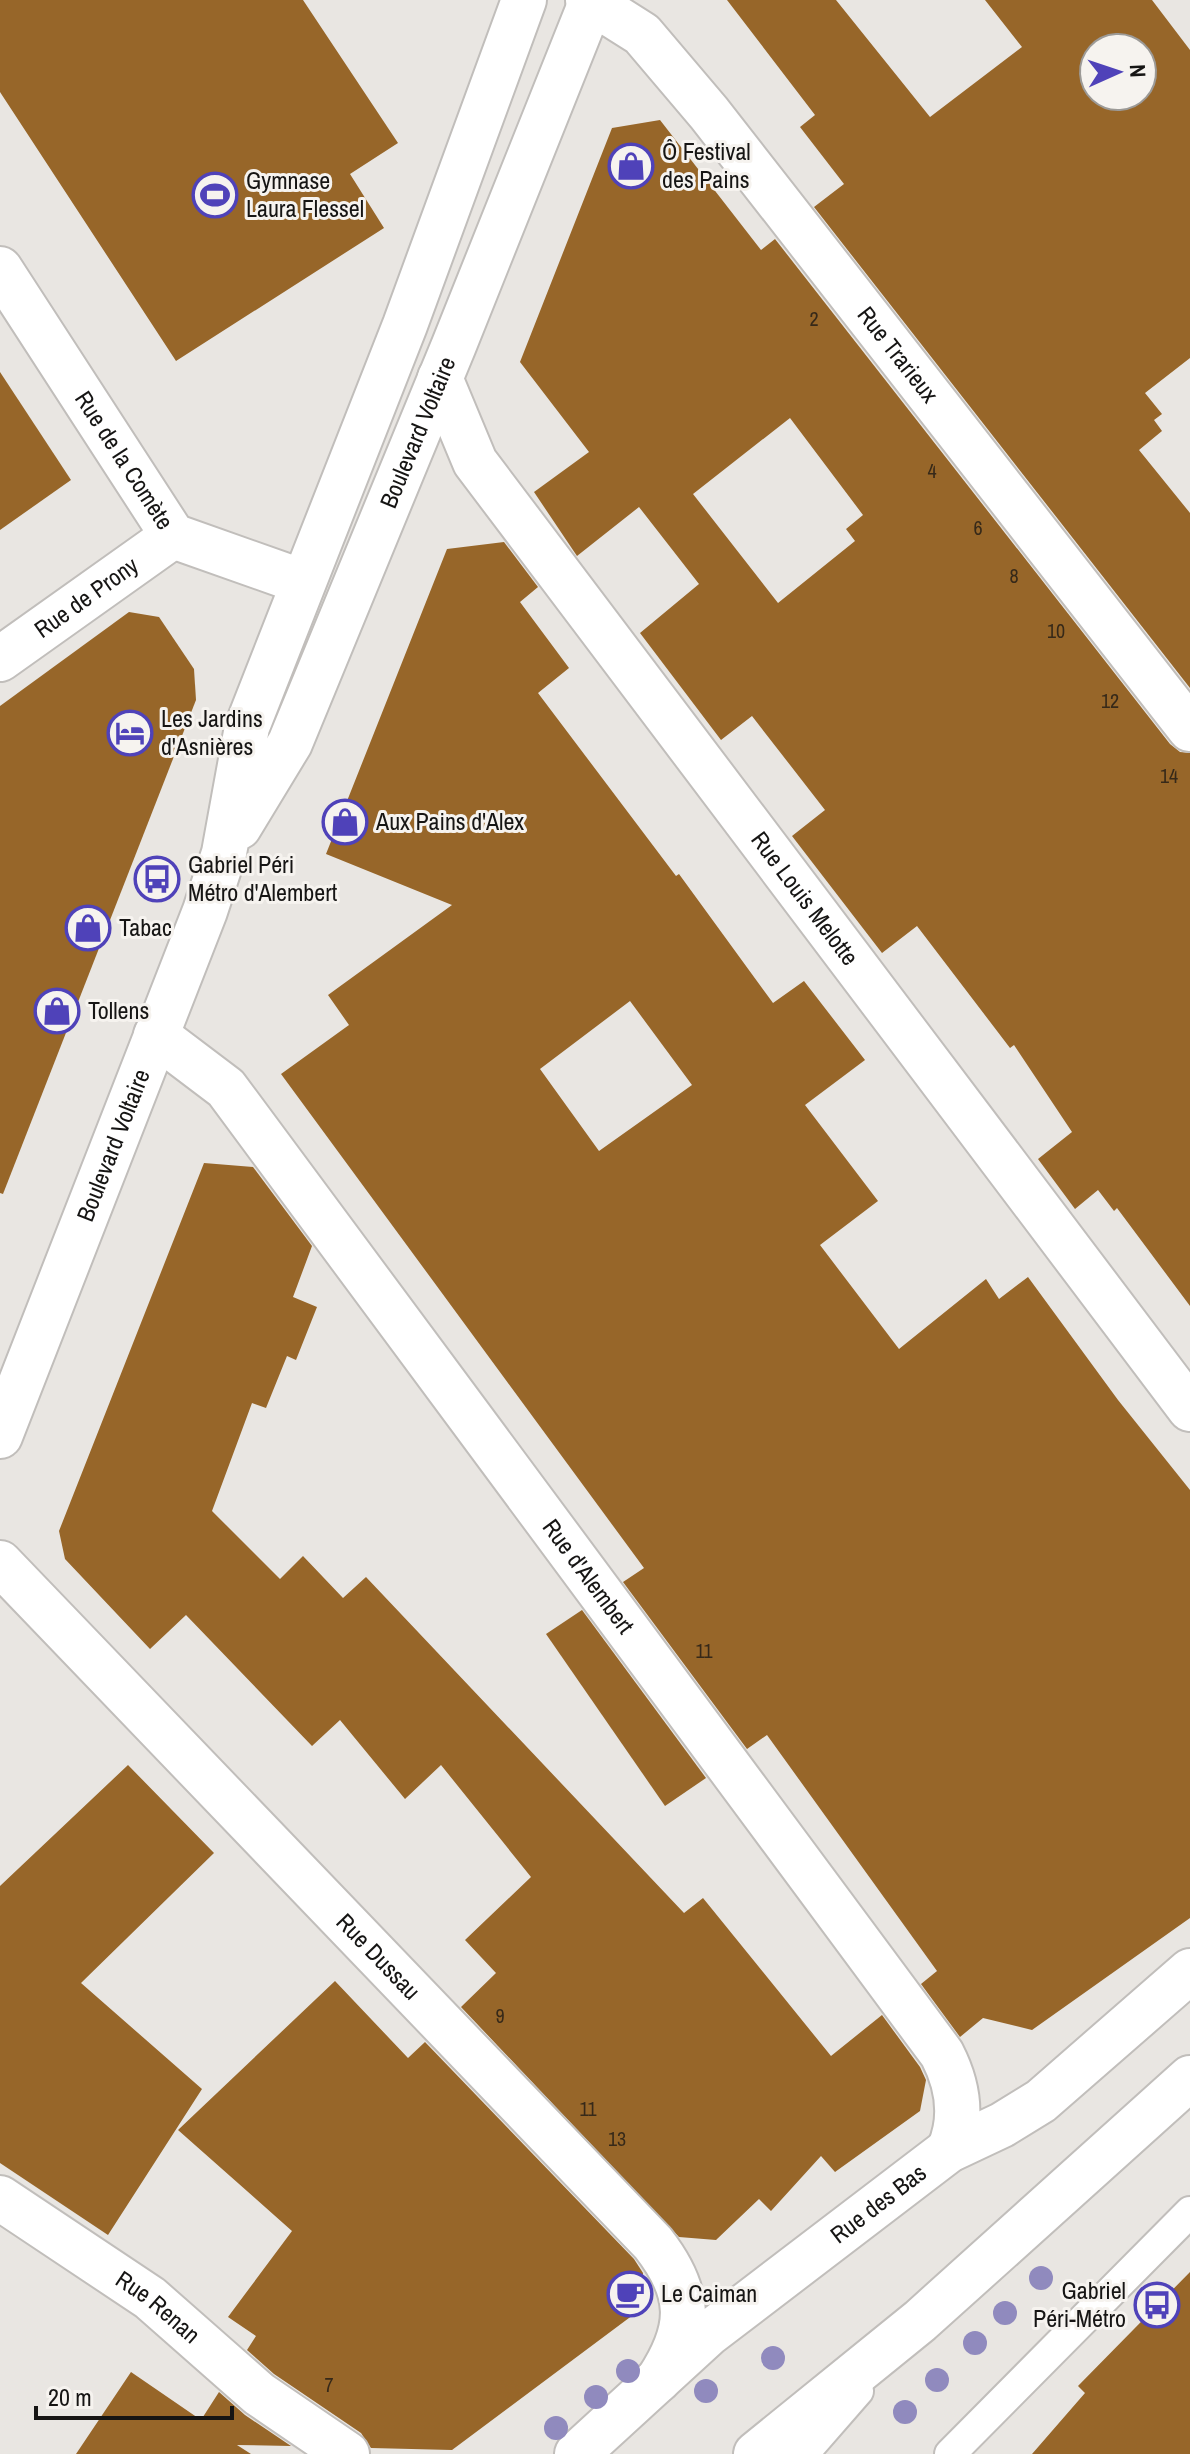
<svg xmlns="http://www.w3.org/2000/svg" width="1190" height="2454" viewBox="0 0 1190 2454" font-family="'Archivo Narrow',sans-serif">
	<style>
		.building { fill: #976629; fill-rule: evenodd }
		.lines { fill: none; stroke-linecap: round; stroke-linejoin: round }
		.service-casing { stroke: #c1bebb; stroke-width: 34 }
		.minor-casing { stroke: #c1bebb; stroke-width: 48 }
		.secondary-casing { stroke: #c1bebb; stroke-width: 48 }
		.service { stroke: #fff; stroke-width: 30 }
		.minor { stroke: #fff; stroke-width: 44 }
		.secondary { stroke: #fff; stroke-width: 44 }
		.tree { fill: #908abe }
		.labels { text-anchor: middle; stroke-width: 6; stroke-linejoin: round; paint-order: stroke }
		.number-label { font-size: 20px; fill: #362919 }
		.poi-label { font-size: 24px; fill: #161514; stroke: #f6f3ef; text-anchor: start }
		.street-label { font-size: 24px; fill: #161514; stroke: #f6f3ef }
	</style>
	<rect width="100%" height="100%" fill="#e9e6e2"/>
	<!-- building -->
	<g class="building">
		<polygon points="0,0 303,0 398,143 350,174 384,228 176,361 0,92"/>
		<path d="M 727,0 L 836,0 L 930,117 L 1022,47 L 985,0 L 1152,0 L 1190,50 L 1190,358 L 1145,393 L 1162,414 L 1154,420 L 1162,431 L 1139,450 L 1190,513 L 1190,688 L 814,207 L 844,184 L 800,127 L 815,115 ZM 1094,48 L 1142,48 L 1142,96 L 1094,96 Z"/>
		<path d="M 660,120 L 761,250 L 775,239 L 1170,744 L 1180,752 L 1190,753 L 1190,1306 L 1117,1208 L 1114,1211 L 1098,1190 L 1075,1209 L 1038,1159 L 1072,1132 L 1014,1045 L 1010,1048 L 917,926 L 882,953 L 792,836 L 825,810 L 752,716 L 721,740 L 640,633 L 699,584 L 639,507 L 577,556 L 534,492 L 589,452 L 520,362 L 612,128 ZM 790,418 L 863,515 L 846,529 L 855,541 L 778,603 L 693,494 Z"/>
		<polygon points="0,372 71,480 0,530"/>
		<path d="M 504,542 L 538,587 L 520,602 L 569,668 L 538,693 L 676,876 L 679,874 L 773,1003 L 804,981 L 865,1060 L 805,1105 L 878,1201 L 820,1245 L 899,1349 L 986,1279 L 999,1299 L 1028,1277 L 1118,1400 L 1190,1490 L 1190,1918 L 1032,2030 L 983,2018 L 960,2037 L 921,1984 L 937,1971 L 767,1735 L 747,1749 L 623,1582 L 644,1568 L 281,1074 L 349,1025 L 328,995 L 452,905 L 326,854 L 447,549 ZM 630,1001 L 692,1085 L 599,1151 L 540,1069 Z"/>
		<polygon points="129,612 159,617 194,669 196,700 3,1194 0,1193 0,706"/>
		<polygon points="204,1163 253,1167 312,1246 293,1297 317,1307 296,1360 287,1356 266,1408 252,1403 212,1511 280,1579 303,1556 343,1598 366,1577 684,1913 703,1898 831,2056 882,2015 920,2067 926,2080 920,2111 835,2172 821,2156 771,2211 759,2199 716,2240 679,2237 461,2007 496,1973 465,1940 531,1877 441,1765 405,1799 340,1720 312,1746 186,1615 150,1649 65,1559 59,1531"/>
		<polygon points="582,1610 706,1778 665,1806 546,1634"/>
		<polygon points="128,1765 214,1853 81,1983 202,2089 108,2235 0,2163 0,1886"/>
		<polygon points="335,1981 408,2058 425,2042 634,2259 643,2273 641,2309 452,2450 371,2448 361,2433 274,2374 247,2350 256,2336 228,2317 292,2231 178,2130"/>
		<polygon points="1190,2272 1190,2454 1032,2454 1085,2393 1078,2386"/>
		<polygon points="131,2372 201,2420 219,2392 245,2415 291,2446 237,2445 251,2454 76,2454"/>
	</g>
	<g class="lines">
		<!-- service casing -->
		<g class="service-casing">
			<g id="service">
				<polyline points="803,2454 858,2391"/>
				<polyline points="950,2454 1190,2212"/>
			</g>
		</g>
		<!-- minor casing -->
		<g class="minor-casing">
			<g id="minor">
				<path id="s1" d="M 588,0 L 642,34 L 709,113 L 1190,729"/>
				<path id="s2" d="M 0,269 L 173,536 L 303,582"/>
				<path id="s3" d="M 440,378 L 475,462 L 1190,1409"/>
				<path id="s4" d="M 0,659 L 173,536"/>
				<path id="s5" d="M 156,1035 L 226,1088 L 942,2054 C 958,2085 963,2118 949,2150"/>
				<path id="s6" d="M 0,1563 L 653,2243 C 692,2293 692,2328 658,2380"/>
				<path id="s7" d="M 0,2198 L 150,2298 L 259,2394 L 347,2454"/>
				<path id="s8" d="M 577,2454 L 708,2334 L 949,2150 L 1002,2125 L 1041,2101 L 1190,1971"/>
				<polyline points="756,2454 920,2321 1190,2078"/>
			</g>
		</g>
		<!-- secondary casing -->
		<g class="secondary-casing">
			<g id="secondary">
				<path id="s9" d="M 239,827 L 290,743 L 454,345 L 592,0"/>
				<path id="s10" d="M 0,1436 L 205,911 L 224,853 L 247,727 L 405,325 L 524,0"/>
			</g>
		</g>
		<!-- service -->
		<use href="#service" class="service"/>
		<!-- minor -->
		<use href="#minor" class="minor"/>
		<!-- secondary -->
		<use href="#secondary" class="secondary"/>
	</g>
	<!-- trees -->
	<g class="tree">
		<circle cx="1041" cy="2278" r="12"/>
		<circle cx="1005" cy="2313" r="12"/>
		<circle cx="975" cy="2343" r="12"/>
		<circle cx="773" cy="2358" r="12"/>
		<circle cx="628" cy="2371" r="12"/>
		<circle cx="937" cy="2380" r="12"/>
		<circle cx="706" cy="2391" r="12"/>
		<circle cx="596" cy="2397" r="12"/>
		<circle cx="905" cy="2412" r="12"/>
		<circle cx="556" cy="2428" r="12"/>
	</g>
	<!-- icons -->
	<defs>
		<g id="shop-ring" transform="scale(2.3)"><circle r="9.5" fill="#f6f3ef" stroke="#4f42b9" stroke-width="1.5"/><path d="M-5-2.5h2.3a2.7 3.5 0 0 1 5.4 0H5L5.5 6h-11ZM-1.5-2.5h3a1.5 2.3 0 0 0-3 0Z" fill="#4f42b9"/></g>
		<g id="stadium-ring" transform="scale(2.3)"><circle r="9.5" fill="#f6f3ef" stroke="#4f42b9" stroke-width="1.5"/><path d="M0-5a6.5 5 0 1 0 0 10a6.5 5 0 1 0 0-10ZM-3.5-1.8h7v3.6h-7Z" fill="#4f42b9"/></g>
		<g id="hotel-ring" transform="scale(2.3)"><circle r="9.5" fill="#f6f3ef" stroke="#4f42b9" stroke-width="1.5"/><path d="M-6-4.5h1.5V1H6V5H4.5V3h-9V5H-6ZM-4 0a1.8 1.8 0 1 1 3.6 0ZM.5 0V-2.5h3Q6-2.5 6 0Z" fill="#4f42b9"/></g>
		<g id="bus-ring" transform="scale(2.3)"><circle r="9.5" fill="#f6f3ef" stroke="#4f42b9" stroke-width="1.5"/><path d="M-5-6H5V4H4V6H2V4H-2V6H-4V4H-5ZM-3.5-4V0h7V-4ZM-3.5 1.2v1.5H-2V1.2ZM2 1.2v1.5H3.5V1.2Z" fill="#4f42b9"/></g>
		<g id="cafe-ring" transform="scale(2.3)"><circle r="9.5" fill="#f6f3ef" stroke="#4f42b9" stroke-width="1.5"/><path d="M-5.5-4.5H6V0H3Q3 3.5 0 3.5H-2.5Q-5.5 3.5-5.5 0ZM3-3.2v2h1.7v-2ZM-6 4.5H4V6H-6Z" fill="#4f42b9"/></g>
	</defs>
	<g fill-rule="evenodd">
		<use href="#shop-ring" x="631" y="166"/>
		<use href="#stadium-ring" x="215" y="195"/>
		<use href="#hotel-ring" x="130" y="733"/>
		<use href="#shop-ring" x="345" y="822"/>
		<use href="#bus-ring" x="157" y="879"/>
		<use href="#shop-ring" x="88" y="928"/>
		<use href="#shop-ring" x="57" y="1011"/>
		<use href="#cafe-ring" x="630" y="2294"/>
		<use href="#bus-ring" x="1157" y="2305"/>
	</g>
	<g class="labels">
		<!-- number labels -->
		<g class="number-label">
			<text x="814" y="326">2</text>
			<text x="932" y="478">4</text>
			<text x="978" y="535">6</text>
			<text x="1014" y="583">8</text>
			<text x="1056" y="638">10</text>
			<text x="1110" y="708">12</text>
			<text x="1169" y="783">14</text>
			<text x="704" y="1658">11</text>
			<text x="500" y="2023">9</text>
			<text x="588" y="2116">11</text>
			<text x="617" y="2146">13</text>
			<text x="329" y="2392">7</text>
		</g>
		<!-- poi labels -->
		<g class="poi-label">
			<text x="662" y="160">Ô Festival<tspan x="662" dy="28">des Pains</tspan></text>
			<text x="246" y="189">Gymnase<tspan x="246" dy="28">Laura Flessel</tspan></text>
			<text x="161" y="727">Les Jardins<tspan x="161" dy="28">d'Asnières</tspan></text>
			<text x="376" y="830">Aux Pains d'Alex</text>
			<text x="188" y="873">Gabriel Péri<tspan x="188" dy="28">Métro d'Alembert</tspan></text>
			<text x="119" y="936">Tabac</text>
			<text x="88" y="1019">Tollens</text>
			<text x="1126" y="2299" text-anchor="end">Gabriel<tspan x="1126" dy="28">Péri-Métro</tspan></text>
			<text x="661" y="2302">Le Caiman</text>
		</g>
		<!-- street labels -->
		<g class="street-label">
			<text dy="8" stroke="none"><textPath href="#s1" startOffset="474">Rue Trarieux</textPath></text>
			<text dy="8" stroke="none"><textPath href="#s9" startOffset="434">Boulevard Voltaire</textPath></text>
			<text dy="8" stroke="none"><textPath href="#s2" startOffset="228">Rue de la Comète</textPath></text>
			<text dy="8" stroke="none"><textPath href="#s4" startOffset="106">Rue de Prony</textPath></text>
			<text dy="8" stroke="none"><textPath href="#s3" startOffset="638">Rue Louis Melotte</textPath></text>
			<text dy="8" stroke="none"><textPath href="#s10" startOffset="312">Boulevard Voltaire</textPath></text>
			<text dy="8" stroke="none"><textPath href="#s5" startOffset="696">Rue d'Alembert</textPath></text>
			<text dy="8" stroke="none"><textPath href="#s6" startOffset="546">Rue Dussau</textPath></text>
			<text dy="8" stroke="none"><textPath href="#s8" startOffset="392">Rue des Bas</textPath></text>
			<text dy="8" stroke="none"><textPath href="#s7" startOffset="192">Rue Renan</textPath></text>
		</g>
	</g>
	<!-- north arrow -->
	<g transform="translate(1118 72) rotate(87)"><circle r="38" fill="#f6f3ef" stroke="#9c9a97" stroke-width="2"/>
	<path d="M0-6L14 30L0 20L-14 30Z" fill="#4f42b9"/>
	<text y="-12" font-size="22" font-weight="bold" text-anchor="middle" fill="#161514">N</text>
	</g>
	<!-- scale -->
	<path d="M36 2406v12h196v-12" fill="none" stroke="#161514" stroke-width="4"/>
	<text x="48" y="2406" font-size="24" fill="#161514" stroke="#f6f3ef" stroke-width="6" paint-order="stroke">20 m</text>
</svg>
